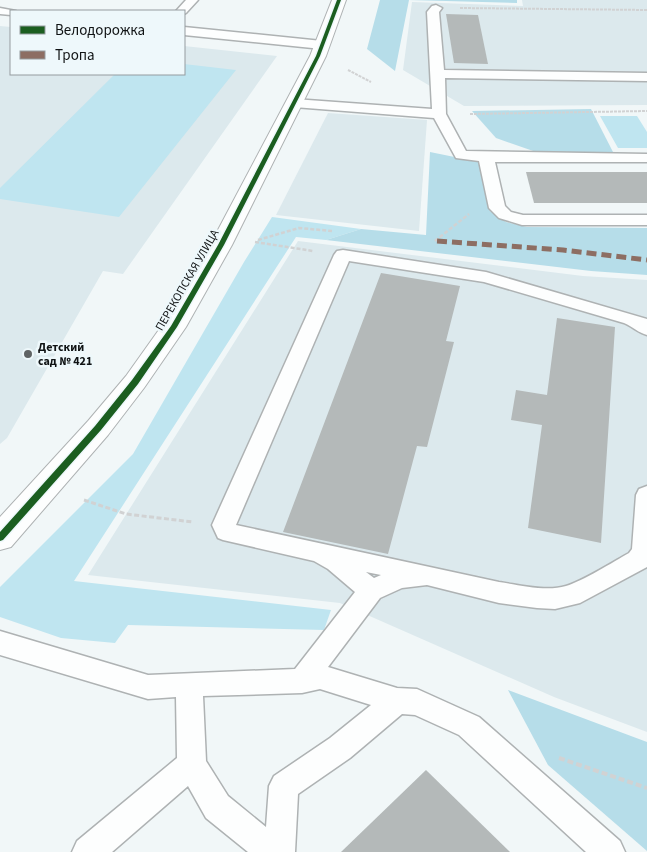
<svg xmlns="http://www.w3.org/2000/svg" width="647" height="852" viewBox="0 0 647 852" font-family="'Source Sans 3',sans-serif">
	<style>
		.built { fill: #dce9ed }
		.green { fill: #bfe5f0 }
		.forest { fill: #b6dde9 }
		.building { fill: #b4b9b9 }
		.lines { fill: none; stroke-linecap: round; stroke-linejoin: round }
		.service-casing { stroke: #aeb2b3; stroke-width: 3 }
		.tertiary-casing { stroke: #aeb2b3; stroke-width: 2 }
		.path-far3 { stroke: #d1d2d3; stroke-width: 2; stroke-dasharray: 3 1; stroke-linecap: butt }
		.path-far2 { stroke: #d1d2d3; stroke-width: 2.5; stroke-dasharray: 4 2; stroke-linecap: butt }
		.path-far1 { stroke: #d1d2d3; stroke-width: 3; stroke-dasharray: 5 2.5; stroke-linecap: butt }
		.path { stroke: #d1d2d3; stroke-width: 4; stroke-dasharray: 6 3; stroke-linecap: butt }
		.service { fill: #fdfefe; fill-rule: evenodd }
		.tertiary { fill: #fdfefe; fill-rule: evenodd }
		.quiet { stroke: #8d6e63; stroke-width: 5; stroke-dasharray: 10 5; stroke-linecap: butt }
		.cycleway-casing { stroke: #eef8fb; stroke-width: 3 }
		.cycleway { fill: #1b5e20; fill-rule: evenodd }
		.poi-dot { fill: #5f6364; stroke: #eef8fb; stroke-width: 2 }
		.labels { text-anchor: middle; stroke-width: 5; stroke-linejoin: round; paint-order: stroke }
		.street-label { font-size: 12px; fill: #101314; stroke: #eef8fb }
		.poi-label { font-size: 12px; font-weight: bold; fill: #101314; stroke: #eef8fb; text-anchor: start }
	</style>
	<rect width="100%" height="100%" fill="#f1f7f8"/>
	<!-- built -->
	<g class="built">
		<polygon points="522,0 647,0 647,105 464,106 403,70 412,2 523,6"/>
		<polygon points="0,26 11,27 11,74 184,74 184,46 277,56 123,274 103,271 7,438 0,444"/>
		<polygon points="328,113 427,120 419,231 276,215"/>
		<polygon points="298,241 583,276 647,280 647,732 554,697 340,603 88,575"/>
	</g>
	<!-- green -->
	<g class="green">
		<polygon points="184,64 236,70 119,217 0,199 0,188 115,74 184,74"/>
		<polygon points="600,116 637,116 647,132 647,148 618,148"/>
		<polygon points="272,217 361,229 326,240 296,237 74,581 331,610 324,630 128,625 115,643 61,638 0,617 0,587 133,454 244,262"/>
	</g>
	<!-- forest -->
	<g class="forest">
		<polygon points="380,0 517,0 517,3 409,0 395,71 367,49"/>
		<polygon points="591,109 613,152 539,153 496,138 472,111"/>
		<polygon points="430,152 479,162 490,211 506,222 527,227 647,228 647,275 591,271 326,240 361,229 426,235"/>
		<polygon points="508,690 647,742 647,851 548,765"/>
	</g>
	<!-- building -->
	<g class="building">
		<polygon points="446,14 478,15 488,64 454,63"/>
		<polygon points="526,172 647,172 647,203 534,203"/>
		<polygon points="381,273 460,286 446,341 454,342 427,447 417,446 388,554 283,532"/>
		<polygon points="557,318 615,327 601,543 528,528 542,425 511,420 516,390 547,395"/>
		<polygon points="426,770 510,852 341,852"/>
	</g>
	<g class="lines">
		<!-- service casing -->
		<g class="service-casing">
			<g id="service">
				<polygon points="186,0 198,0 186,13 184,14 184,11 176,11"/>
				<polygon points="436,5 442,8 439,12 444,70 647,73 647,81 445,78 446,114 466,151 647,154 647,162 495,162 505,206 511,212 523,215 647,215 647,225 522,225 499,218 489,208 479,161 456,158 434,118 294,107 287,103 294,99 432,109 427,12 432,6"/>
				<polygon points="0,8 16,11 11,11 11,15 0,14"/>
				<polygon points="184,27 322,41 328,45 322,49 184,35"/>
				<path d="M 343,250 L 486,272 L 647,319 L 647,335 C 639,333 633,327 624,323 L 484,282 L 349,261 L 236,525 L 499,582 C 520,585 546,592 566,586 C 583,581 613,562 629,553 L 632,549 L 636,495 L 639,489 L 647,486 L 647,567 L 580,603 L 555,609 L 537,608 L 499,603 L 427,585 L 402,588 L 380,598 L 328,667 L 397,688 L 417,689 L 479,717 L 620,841 L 625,852 L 586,852 L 459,735 L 415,715 L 402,714 L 350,758 L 298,794 L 295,852 L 248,852 L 206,818 L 188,786 L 112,852 L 72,852 L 77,841 L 177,758 L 176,697 L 148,699 L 0,655 L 0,631 L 148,675 L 295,669 L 355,592 L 328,569 L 314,561 L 223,540 L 218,538 L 212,525 L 334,255 L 337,251 ZM 366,572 L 381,575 L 374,578 ZM 320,689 L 371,705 L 330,738 L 274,776 L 269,786 L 266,827 L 228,796 L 206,761 L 203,696 L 302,693 Z"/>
			</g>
		</g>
		<!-- tertiary casing -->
		<g class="tertiary-casing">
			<polygon id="tertiary" points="332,0 346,0 326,56 232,245 186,327 144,388 108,435 11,547 0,550 0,517 88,421 126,376 163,324 210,245 310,56"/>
		</g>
		<!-- path-far3 -->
		<g class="path-far3">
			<polyline points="460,8 647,10"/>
			<polyline points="348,70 371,82"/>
			<polyline points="470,114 647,111"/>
		</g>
		<!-- path-far2 -->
		<g class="path-far2">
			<polyline points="258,240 299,228 332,231"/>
			<polyline points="435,241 469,214"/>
			<polyline points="255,242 313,251"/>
		</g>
		<!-- path-far1 -->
		<polyline class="path-far1" points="84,500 126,514 193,522"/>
		<!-- path -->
		<polyline class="path" points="559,758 647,788"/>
		<!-- service -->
		<use href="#service" class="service"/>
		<!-- tertiary -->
		<use href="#tertiary" class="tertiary"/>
		<!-- quiet -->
		<polyline class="quiet" points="437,241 563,250 647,260"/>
		<!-- cycleway casing -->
		<g class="cycleway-casing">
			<polygon id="cycleway" points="337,0 341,0 320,56 224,245 177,327 138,384 101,430 3,540 0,541 0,532 95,426 132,380 171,326 218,245 316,56"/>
		</g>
		<!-- cycleway -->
		<use href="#cycleway" class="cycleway"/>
	</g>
	<!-- markers -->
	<circle class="poi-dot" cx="28" cy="354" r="5"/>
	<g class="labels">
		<!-- street labels -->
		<g class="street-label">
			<text transform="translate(187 280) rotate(-60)" y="4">ПЕРЕКОПСКАЯ УЛИЦА</text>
		</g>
		<!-- poi labels -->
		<g class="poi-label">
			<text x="38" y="351">Детский<tspan x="38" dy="14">сад № 421</tspan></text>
		</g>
	</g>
	<!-- legend -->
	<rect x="10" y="10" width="175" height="65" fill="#eef8fb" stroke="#959c9f"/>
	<rect x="20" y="26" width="25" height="8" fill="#1b5e20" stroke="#959c9f"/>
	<text x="55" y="35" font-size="15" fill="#101314">Велодорожка</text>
	<rect x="20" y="51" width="25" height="8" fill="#8d6e63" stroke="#959c9f"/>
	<text x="55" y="60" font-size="15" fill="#101314">Тропа</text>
</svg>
